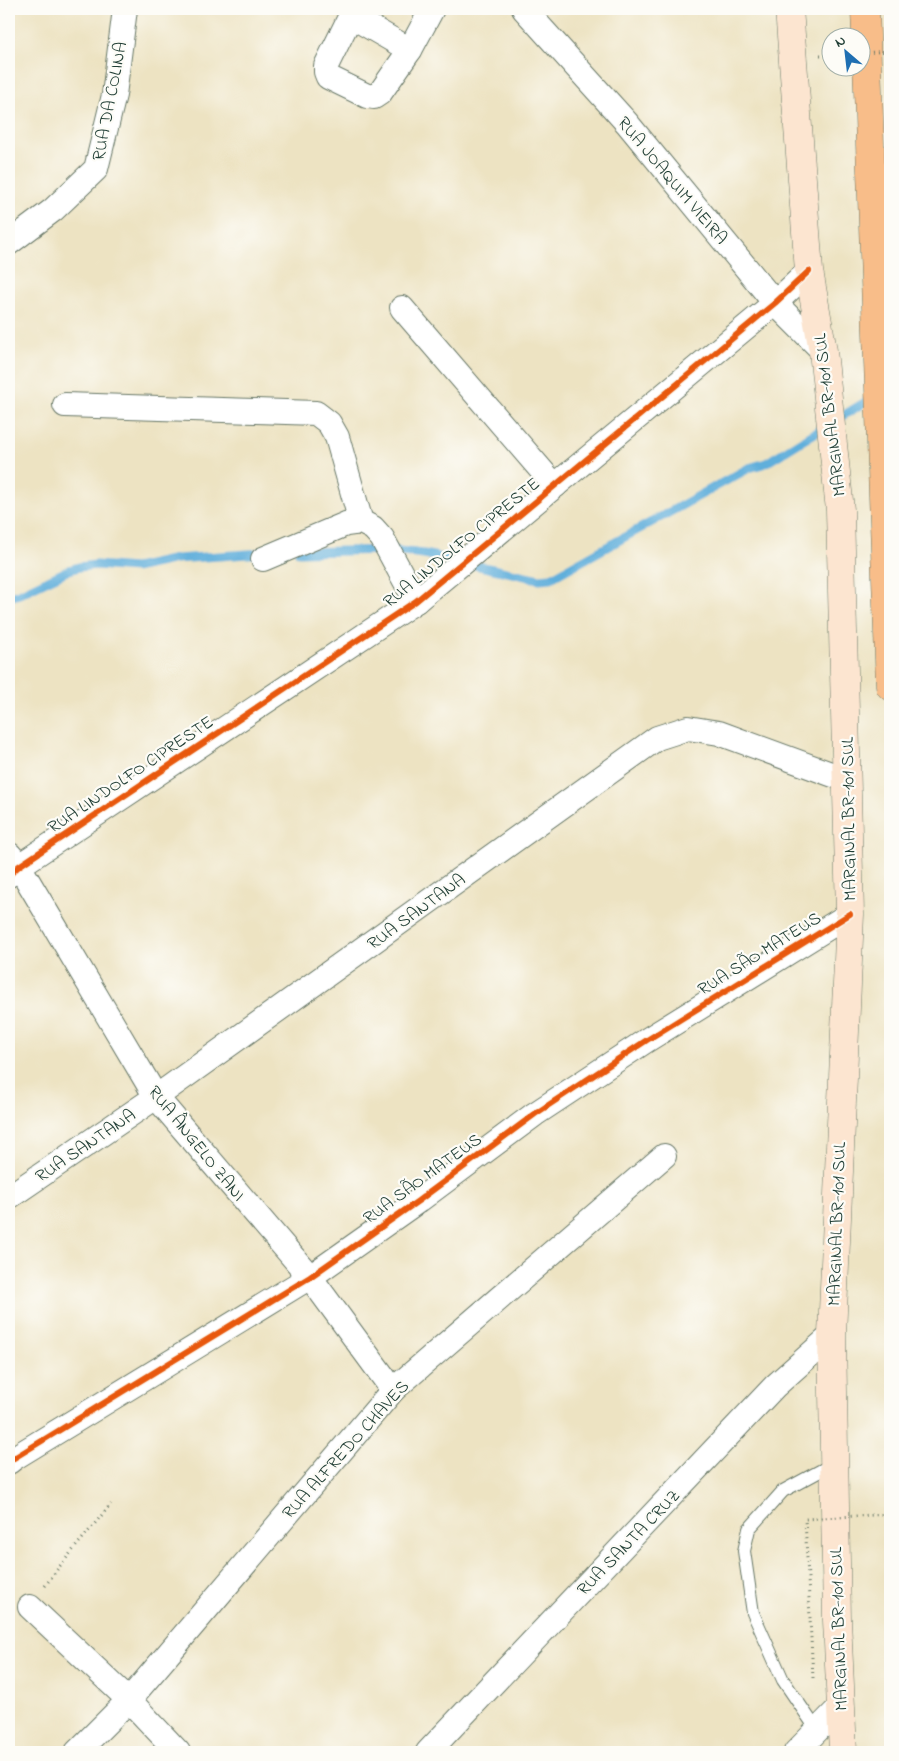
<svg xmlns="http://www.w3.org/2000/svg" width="899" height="1761" viewBox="0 0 899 1761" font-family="'Indie Flower',sans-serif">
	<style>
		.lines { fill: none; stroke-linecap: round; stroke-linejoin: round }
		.stream { stroke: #61afdb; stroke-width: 9 }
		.lane-casing { stroke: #677766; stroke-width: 14 }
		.street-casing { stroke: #677766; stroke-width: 26 }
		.secondary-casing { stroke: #677766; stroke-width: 29 }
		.highway-casing { stroke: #677766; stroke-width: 29 }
		.path { stroke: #677766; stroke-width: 3; stroke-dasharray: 1 4; stroke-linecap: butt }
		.lane { stroke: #fff; stroke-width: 12 }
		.street { stroke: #fff; stroke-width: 24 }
		.secondary { stroke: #fce5d0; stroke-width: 28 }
		.highway { stroke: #f8bd89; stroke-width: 28 }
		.path-bridge { stroke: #677766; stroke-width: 3; stroke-dasharray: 1 4; stroke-linecap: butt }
		.cycleway-casing { stroke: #fdfcf7; stroke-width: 9 }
		.cycleway { stroke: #e8590c; stroke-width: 6 }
		.labels { text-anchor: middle; stroke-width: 4.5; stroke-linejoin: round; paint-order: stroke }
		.street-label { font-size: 18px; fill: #1f3d34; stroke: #fdfcf7 }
	</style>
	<rect width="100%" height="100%" fill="#fdfcf7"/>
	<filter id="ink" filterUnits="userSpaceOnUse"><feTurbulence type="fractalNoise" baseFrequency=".02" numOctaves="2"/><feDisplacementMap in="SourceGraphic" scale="10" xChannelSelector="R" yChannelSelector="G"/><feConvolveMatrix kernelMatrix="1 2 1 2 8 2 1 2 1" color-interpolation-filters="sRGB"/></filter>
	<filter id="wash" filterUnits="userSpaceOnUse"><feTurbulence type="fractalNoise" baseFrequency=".0096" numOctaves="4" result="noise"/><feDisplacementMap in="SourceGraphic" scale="20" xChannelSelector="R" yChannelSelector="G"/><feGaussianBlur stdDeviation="1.12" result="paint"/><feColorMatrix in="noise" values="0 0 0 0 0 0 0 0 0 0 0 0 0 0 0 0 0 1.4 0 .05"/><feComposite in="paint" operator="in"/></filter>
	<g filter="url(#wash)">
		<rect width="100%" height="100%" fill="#ede3c2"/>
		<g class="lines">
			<!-- stream -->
			<g class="stream">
				<polyline points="299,552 390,550 424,554 539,579 551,578 749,468 766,463 875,396"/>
				<polyline points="9,597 19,594 69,570 79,567 96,565 135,568 176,559 263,553"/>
			</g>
		</g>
	</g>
	<g filter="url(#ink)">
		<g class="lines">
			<!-- lane casing -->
			<g class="lane-casing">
				<polyline id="lane" points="817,1730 783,1680 753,1613 744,1551 749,1529 783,1491 833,1464"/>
			</g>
			<!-- street casing -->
			<g class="street-casing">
				<g id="street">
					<polyline points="354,9 326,66 326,72 328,77 367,96 374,97 380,93 410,50 432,9"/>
					<polyline points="524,9 627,123 775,303 823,351"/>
					<polyline points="351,16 410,50"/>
					<polyline points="9,243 53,210 96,169 114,95 125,9"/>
					<polyline points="402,308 555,486"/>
					<polyline points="65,405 316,413 329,423 337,437 361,522"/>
					<polyline points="263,559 346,524 361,522 373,528 382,538 416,601"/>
					<polyline points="10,855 19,866 156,1097 310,1277 393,1390"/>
					<polyline points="9,875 19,866 416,601 775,303 809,271"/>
					<polyline points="9,1197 156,1097 657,738 688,728 719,733 847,780"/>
					<polyline points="9,1462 14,1458 310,1277 418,1201 535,1114 647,1040 850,914"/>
					<polyline points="30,1607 129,1700 178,1752"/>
					<polyline points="77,1752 129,1700 393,1390 664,1156"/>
					<polyline points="428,1752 775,1386 832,1335"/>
					<polyline points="796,1752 841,1706"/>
				</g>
			</g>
			<!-- secondary casing -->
			<g class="secondary-casing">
				<polyline id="secondary" points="789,9 809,271 823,351 840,510 850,914 832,1335 837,1620 843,1752"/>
			</g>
			<!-- highway casing -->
			<g class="highway-casing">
				<polyline id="highway" points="865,9 890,686"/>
			</g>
			<!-- path -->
			<g class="path">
				<polyline points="820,55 832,55"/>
				<polyline points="45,1586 59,1567 111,1504"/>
			</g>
			<!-- lane -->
			<use href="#lane" class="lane"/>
			<!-- street -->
			<use href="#street" class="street"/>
			<!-- secondary -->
			<use href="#secondary" class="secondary"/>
			<!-- highway -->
			<use href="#highway" class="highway"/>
			<!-- path-bridge -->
			<g class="path-bridge">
				<polyline points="862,53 890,51"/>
				<polyline points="813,1678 805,1519 890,1514"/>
			</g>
			<!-- cycleway casing -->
			<g class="cycleway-casing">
				<g id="cycleway">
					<polyline points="9,875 19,866 416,601 775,303 809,271"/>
					<polyline points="9,1462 14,1458 310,1277 418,1201 535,1114 647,1040 850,914"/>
				</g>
			</g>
			<!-- cycleway -->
			<use href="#cycleway" class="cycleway"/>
		</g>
	</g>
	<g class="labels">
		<!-- street labels -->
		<g class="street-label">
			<text transform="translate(109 101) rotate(-79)" y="6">RUA DA COLINA</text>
			<text transform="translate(673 180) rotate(50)" y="6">RUA JOAQUIM VIEIRA</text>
			<text transform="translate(829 415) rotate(-97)" y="6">MARGINAL BR-101 SUL</text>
			<text transform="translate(461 542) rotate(-39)" y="6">RUA LINDOLFO CIPRESTE</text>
			<text transform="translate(130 774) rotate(-34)" y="6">RUA LINDOLFO CIPRESTE</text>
			<text transform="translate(848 819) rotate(-91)" y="6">MARGINAL BR-101 SUL</text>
			<text transform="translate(416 911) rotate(-36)" y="6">RUA SANTANA</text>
			<text transform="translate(759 953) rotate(-32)" y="6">RUA SÃO MATEUS</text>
			<text transform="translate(197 1143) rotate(51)" y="6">RUA ÂNGELO ZANI</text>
			<text transform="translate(85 1145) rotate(-34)" y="6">RUA SANTANA</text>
			<text transform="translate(422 1178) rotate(-36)" y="6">RUA SÃO MATEUS</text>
			<text transform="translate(836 1224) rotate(-88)" y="6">MARGINAL BR-101 SUL</text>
			<text transform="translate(345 1449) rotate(-48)" y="6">RUA ALFREDO CHAVES</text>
			<text transform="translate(628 1542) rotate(-46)" y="6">RUA SANTA CRUZ</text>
			<text transform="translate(838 1629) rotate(-92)" y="6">MARGINAL BR-101 SUL</text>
		</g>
	</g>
	<!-- margin -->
	<rect width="899" height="1761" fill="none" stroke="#fdfcf7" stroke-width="30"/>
	<!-- north arrow -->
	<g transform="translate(846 52) rotate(332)"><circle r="24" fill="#fdfcf7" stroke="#a4b0a9"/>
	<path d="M0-4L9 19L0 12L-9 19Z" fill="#1f6fb2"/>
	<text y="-8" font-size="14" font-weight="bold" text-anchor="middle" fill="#1f3d34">N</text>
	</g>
</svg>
